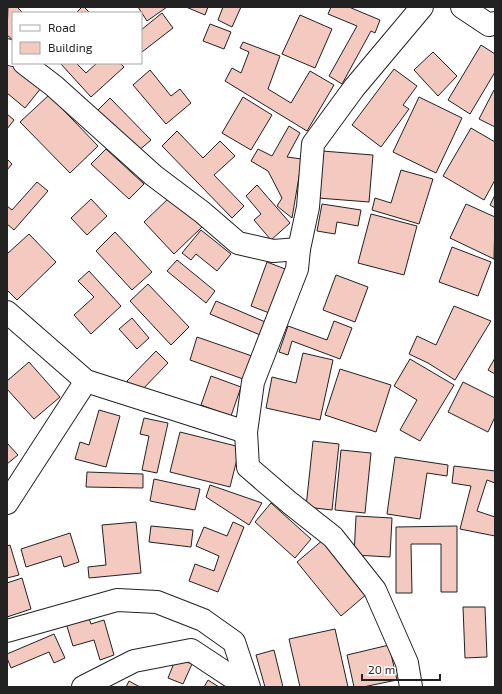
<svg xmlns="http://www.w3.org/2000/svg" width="502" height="694" viewBox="0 0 502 694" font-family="'Exo 2',sans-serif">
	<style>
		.building { fill: #f3c9c0; stroke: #222 }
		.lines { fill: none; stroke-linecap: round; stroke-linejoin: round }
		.street-casing { stroke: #222; stroke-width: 24 }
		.street { stroke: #fff; stroke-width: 22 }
	</style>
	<rect width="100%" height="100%" fill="#fff"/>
	<!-- building -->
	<g class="building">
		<polygon points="8,7 17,7 23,13 13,13 13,40 7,35"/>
		<polygon points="82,7 84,7 90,13 76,13"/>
		<polygon points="138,7 167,7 147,21"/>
		<polygon points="186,7 208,7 205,15"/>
		<polygon points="223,7 241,7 232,27 218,20"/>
		<polygon points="331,7 349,7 380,20 375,33 371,31 342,84 329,76 357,26 328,14"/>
		<polygon points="162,13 173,28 142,52 141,50 141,30"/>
		<polygon points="300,15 332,29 315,68 282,54"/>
		<polygon points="210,24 231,32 224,49 203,41"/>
		<polygon points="243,42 280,56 268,89 291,103 310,71 334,85 307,131 225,81 232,68 241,73 249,52 240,48"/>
		<polygon points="481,45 495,54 495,72 470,114 448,100"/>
		<polygon points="433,52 457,76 438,96 414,70"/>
		<polygon points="7,61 41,88 25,108 7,93"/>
		<polygon points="60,63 76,63 86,73 97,63 120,63 124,67 91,97"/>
		<polygon points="394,69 417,86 403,105 409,109 381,147 352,125"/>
		<polygon points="150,70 171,96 180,89 191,103 166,124 133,85"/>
		<polygon points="494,90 495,90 495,127 479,119"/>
		<polygon points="49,95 98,146 70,173 20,122"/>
		<polygon points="243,97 272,115 251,150 222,133"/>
		<polygon points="419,97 462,118 436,173 393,152"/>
		<polygon points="110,98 151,140 137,152 97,111"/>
		<polygon points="7,114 14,120 7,129"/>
		<polygon points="289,126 300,133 287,157 302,159 292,218 277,206 282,198 268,171 251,161 258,149 272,156"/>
		<polygon points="471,128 495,142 495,180 484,200 443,176"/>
		<polygon points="177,131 203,158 220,141 235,156 214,175 244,206 232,218 162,146"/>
		<polygon points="106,149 144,184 129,199 91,164"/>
		<polygon points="322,151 373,155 369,202 318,198"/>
		<polygon points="7,159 12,164 7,170"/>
		<polygon points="401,170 433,179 419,224 372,210 375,198 391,203"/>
		<polygon points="37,182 48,191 14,230 7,224 7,206 12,210"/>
		<polygon points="257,185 290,223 271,240 254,220 261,214 246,196"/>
		<polygon points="172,195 202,227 174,254 144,222"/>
		<polygon points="495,195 495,208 490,205"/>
		<polygon points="91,199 107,216 87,235 71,218"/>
		<polygon points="322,204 361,210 358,226 337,222 335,234 317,231"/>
		<polygon points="466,204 495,217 494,259 450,238"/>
		<polygon points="371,214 417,226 404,275 358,263"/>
		<polygon points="201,230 231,254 217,271 196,254 191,260 182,253"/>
		<polygon points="115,232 152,272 132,290 96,251"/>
		<polygon points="29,234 56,262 17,300 7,290 7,254"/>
		<polygon points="452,247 491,262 478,296 439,282"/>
		<polygon points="177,260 215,291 206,303 167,271"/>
		<polygon points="267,262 293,272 277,316 251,306"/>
		<polygon points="89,271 121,306 91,334 74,315 94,297 78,281"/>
		<polygon points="336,275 368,287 355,322 323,310"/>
		<polygon points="148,284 189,327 171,345 130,301"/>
		<polygon points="216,301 270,324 265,337 210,314"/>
		<polygon points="454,306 491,321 455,380 428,363 409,354 417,336 436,345"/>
		<polygon points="132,318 149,338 137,349 119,329"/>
		<polygon points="334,321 352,328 340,359 292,341 288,355 279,352 288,326 327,340"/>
		<polygon points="197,337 252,356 243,379 190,360"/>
		<polygon points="156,351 168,363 139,393 127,381"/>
		<polygon points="303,353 333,360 320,420 266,408 272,377 296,383"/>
		<polygon points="495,358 495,374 488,370"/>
		<polygon points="410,359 454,385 420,441 400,430 417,400 394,386"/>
		<polygon points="29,362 60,397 34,419 7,389 7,381"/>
		<polygon points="340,369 391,385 376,432 325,415"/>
		<polygon points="211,376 241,387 231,416 201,405"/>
		<polygon points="463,382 495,398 495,417 488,432 448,412"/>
		<polygon points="99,410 120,416 106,467 75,459 80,442 89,445"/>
		<polygon points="144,418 168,423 157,473 142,470 149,436 140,434"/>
		<polygon points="180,432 240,447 230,487 170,472"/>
		<polygon points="313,441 339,444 332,510 306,507"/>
		<polygon points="7,443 18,455 7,464"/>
		<polygon points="341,450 371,453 365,513 335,510"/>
		<polygon points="395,457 448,465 447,476 427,473 420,519 387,514"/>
		<polygon points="454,466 495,471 495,483 487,480 477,511 495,517 495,536 460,529 471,486 452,483"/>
		<polygon points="87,472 143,474 143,488 86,487"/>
		<polygon points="154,479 200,489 195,510 150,501"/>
		<polygon points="210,485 262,503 249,525 206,497"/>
		<polygon points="271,503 311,539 295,558 255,522"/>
		<polygon points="356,516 392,518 390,557 354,555"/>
		<polygon points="136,522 141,573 89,578 88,567 106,565 102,525"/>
		<polygon points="233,522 244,527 218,592 189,581 195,564 214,571 219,556 196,546 204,527 227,536"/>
		<polygon points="151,526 193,530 191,547 149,542"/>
		<polygon points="457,526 457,592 441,592 441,544 411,544 412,593 396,593 396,527"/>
		<polygon points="70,533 79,562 64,567 61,556 26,567 21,549"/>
		<polygon points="324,539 368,593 341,616 297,562"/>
		<polygon points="10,545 19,575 7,578 7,546"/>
		<polygon points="22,578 31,609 7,617 7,583"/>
		<polygon points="463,607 485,607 487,657 465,658"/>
		<polygon points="87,613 91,624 104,620 114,655 100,660 94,640 73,646 65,620"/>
		<polygon points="335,629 348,687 300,687 289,639"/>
		<polygon points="54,634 65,658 54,663 49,652 11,668 7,658 7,654"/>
		<polygon points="389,645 397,680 363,687 354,687 347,655"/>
		<polygon points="274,650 283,687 265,687 256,655"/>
		<polygon points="176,658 192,664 183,684 168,678"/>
		<polygon points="208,680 219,687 204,687"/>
		<polygon points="129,681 140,687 126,687"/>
	</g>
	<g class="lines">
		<!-- street casing -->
		<g class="street-casing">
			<g id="street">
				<polyline points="462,7 489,25 495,23"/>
				<polyline points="7,50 13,55"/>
				<polyline points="24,63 54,86 153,175 202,212 238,243 273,251 299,249"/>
				<polyline points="7,312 86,381 246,432"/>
				<polyline points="7,503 86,381"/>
				<polyline points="7,631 117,600 157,602 203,620 234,642 249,687"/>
				<polyline points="83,687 134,661 191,650 247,687"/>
				<polyline points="411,687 407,663 375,590 333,537 290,503 248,467 246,432 253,382 297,269 299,249 308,207 313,144 354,88 422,7"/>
			</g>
		</g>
		<!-- street -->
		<use href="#street" class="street"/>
	</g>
	<!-- border -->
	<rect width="502" height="694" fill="none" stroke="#222222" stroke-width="16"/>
	<!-- legend -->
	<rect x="12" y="12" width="130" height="52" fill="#ffffff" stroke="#a7a7a7"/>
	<rect x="20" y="25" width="20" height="6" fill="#ffffff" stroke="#a7a7a7"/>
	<text x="48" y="32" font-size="12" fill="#222222">Road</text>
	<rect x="20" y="42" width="20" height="12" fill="#f3c9c0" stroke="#a7a7a7"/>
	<text x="48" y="52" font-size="12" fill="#222222">Building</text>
	<!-- scale -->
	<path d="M362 674v6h78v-6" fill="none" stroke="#222222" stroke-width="2"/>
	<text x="368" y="674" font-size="12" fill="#222222" stroke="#ffffff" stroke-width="3" paint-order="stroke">20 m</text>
</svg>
